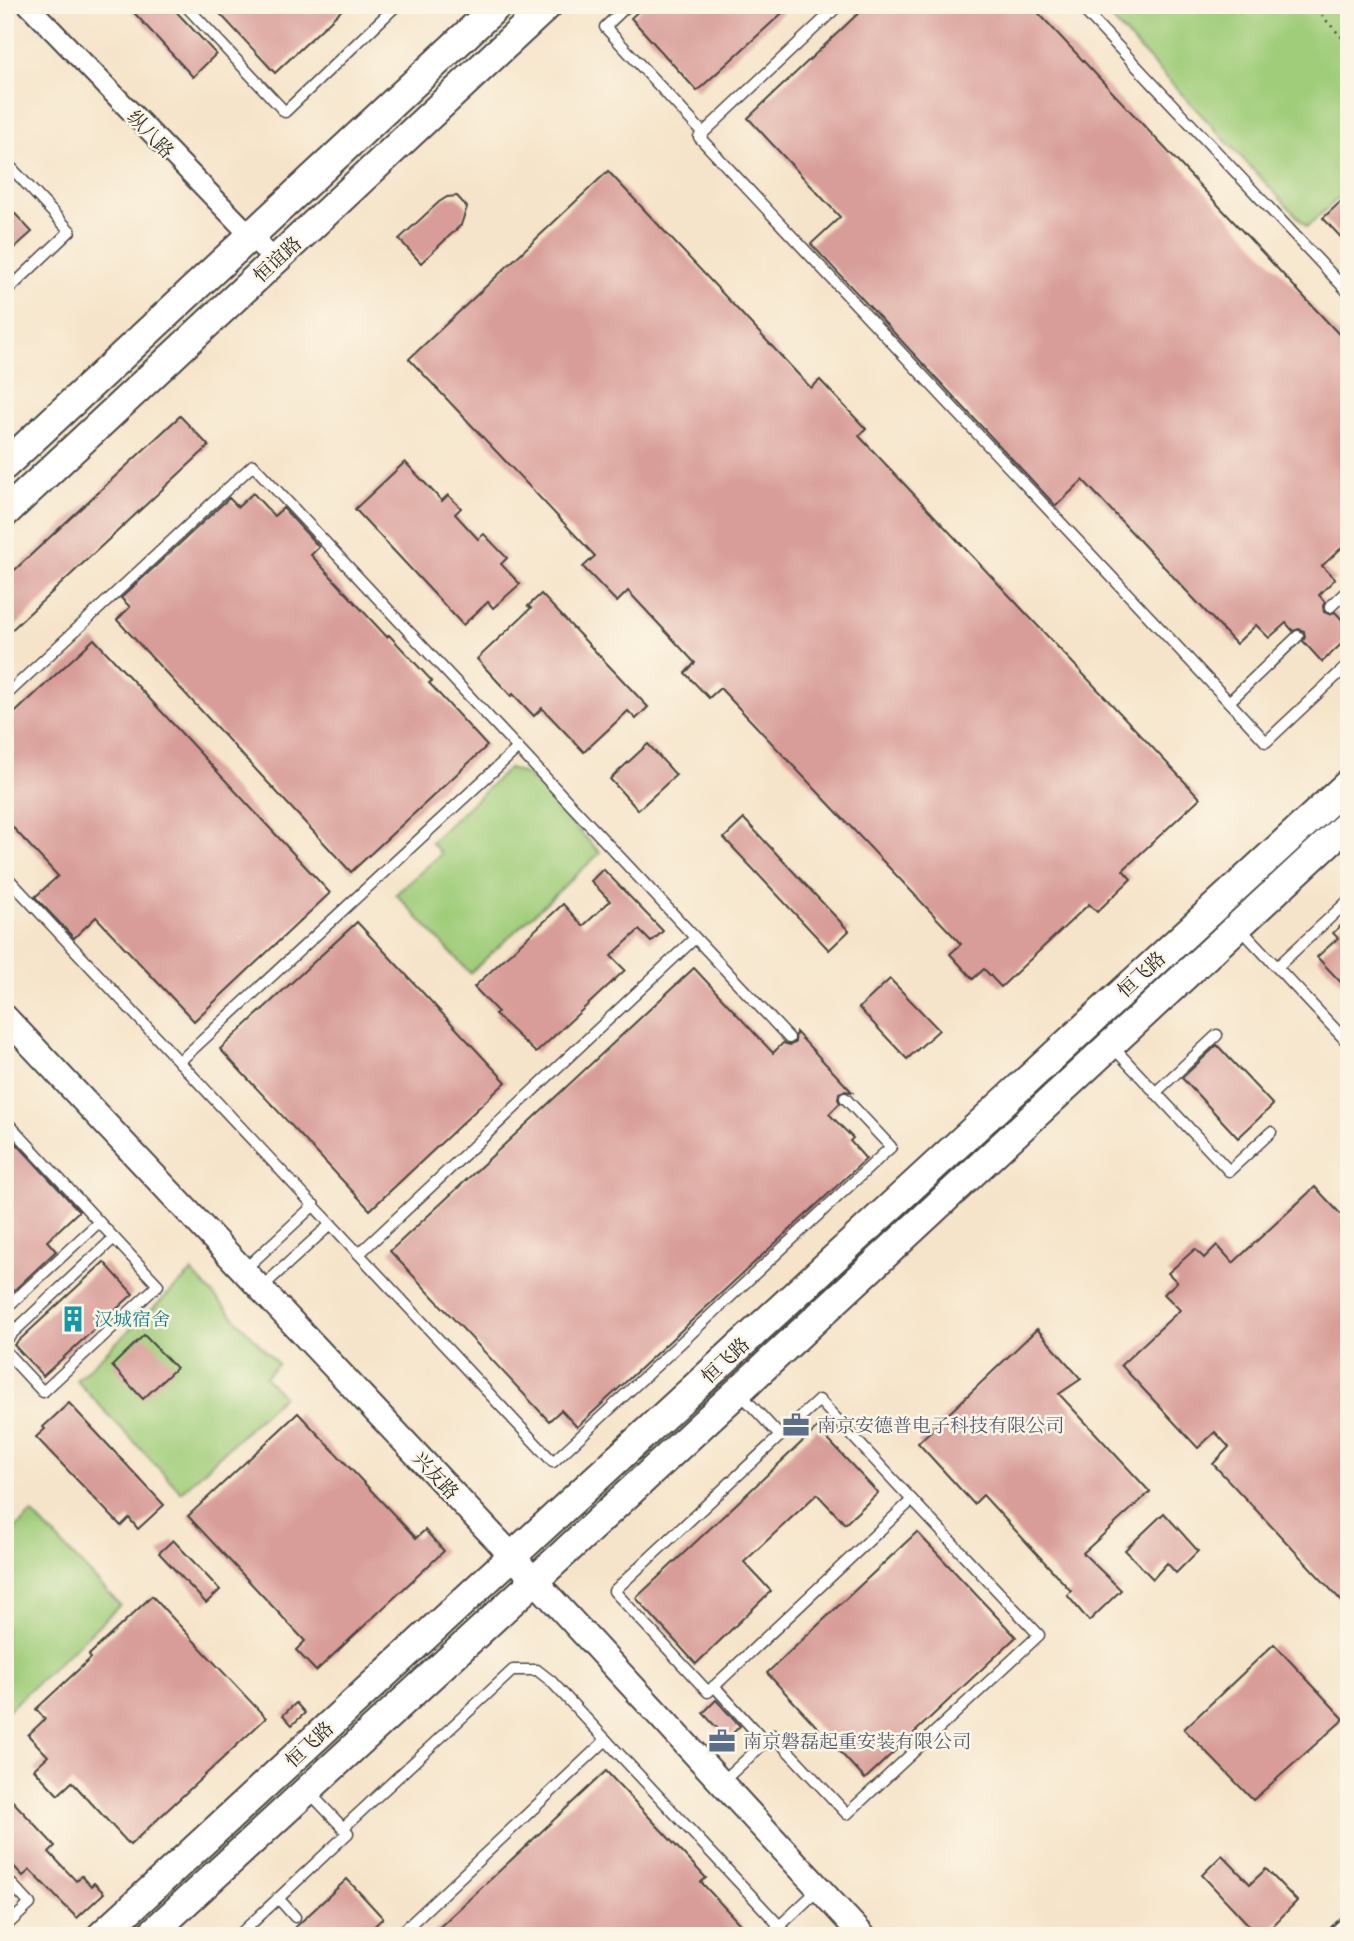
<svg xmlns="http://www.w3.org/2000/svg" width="1354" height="1941" viewBox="0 0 1354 1941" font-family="'IM FELL English','Noto Serif SC',serif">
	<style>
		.green { fill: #a0cd7a; stroke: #667c52; stroke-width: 2 }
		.building { fill: #d89d98 }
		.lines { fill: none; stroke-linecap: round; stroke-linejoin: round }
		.service-casing { stroke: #494743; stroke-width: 13 }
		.minor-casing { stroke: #494743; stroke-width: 23 }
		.tertiary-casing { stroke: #494743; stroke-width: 28 }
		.secondary-casing { stroke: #494743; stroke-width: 32 }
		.path { stroke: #494743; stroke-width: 2.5; stroke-dasharray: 2 5; stroke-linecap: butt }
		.service { stroke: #fff; stroke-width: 10 }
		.minor { stroke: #fff; stroke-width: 19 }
		.tertiary { stroke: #fff; stroke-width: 24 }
		.secondary { stroke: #fff; stroke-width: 28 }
		.labels { text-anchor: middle; stroke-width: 5; stroke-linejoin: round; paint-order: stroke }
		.street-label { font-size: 19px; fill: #2b2b2b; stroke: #fcf5e5 }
		.culture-label { font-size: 19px; fill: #0d838f; stroke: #fcf5e5; text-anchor: start }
		.service-label { font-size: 19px; fill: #4e5e75; stroke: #fcf5e5; text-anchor: start }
	</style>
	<rect width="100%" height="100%" fill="#fcf5e5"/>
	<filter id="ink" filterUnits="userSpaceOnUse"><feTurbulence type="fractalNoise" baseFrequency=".0143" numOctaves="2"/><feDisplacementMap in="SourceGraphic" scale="14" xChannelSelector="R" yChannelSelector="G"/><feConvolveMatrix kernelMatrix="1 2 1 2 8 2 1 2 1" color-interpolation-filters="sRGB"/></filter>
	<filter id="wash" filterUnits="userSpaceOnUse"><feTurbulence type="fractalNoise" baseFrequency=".00686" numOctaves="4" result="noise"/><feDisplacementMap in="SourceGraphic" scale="28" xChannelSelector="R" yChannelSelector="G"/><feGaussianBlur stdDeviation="1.57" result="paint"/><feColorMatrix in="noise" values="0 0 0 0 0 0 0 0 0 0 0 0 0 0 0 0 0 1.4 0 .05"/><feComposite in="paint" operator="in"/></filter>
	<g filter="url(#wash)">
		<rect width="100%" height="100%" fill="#f5e4c9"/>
		<!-- green -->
		<g class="green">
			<polygon points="1098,5 1349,5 1349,188 1307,227"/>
			<polygon points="509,768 527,775 600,853 470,973 396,894 441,854 431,842"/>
			<polygon points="192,1272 278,1364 265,1377 283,1396 181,1492 76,1380"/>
			<polygon points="32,1513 120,1605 5,1713 5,1538"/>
		</g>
		<g id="blocks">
			<!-- building -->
			<g class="building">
				<polygon points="127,5 170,5 216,54 193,77"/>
				<polygon points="212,5 347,5 275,73"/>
				<polygon points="645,5 791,5 697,91 631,18"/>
				<polygon points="867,5 1031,5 1349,345 1349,541 1322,566 1335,579 1319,595 1325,602 1323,606 1324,612 1329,614 1335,612 1349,627 1349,637 1322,662 1303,641 1305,637 1304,631 1299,629 1293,631 1286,623 1269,638 1256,625 1236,644 1083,480 1056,506 811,244 840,217 748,118"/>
				<polygon points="608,171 811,388 820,380 866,429 859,436 1200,798 1123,870 1131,879 1097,912 1089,904 1001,987 984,969 973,979 950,954 961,944 720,688 709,698 685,673 695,663 628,591 617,602 583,567 595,556 409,359"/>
				<polygon points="1349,194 1349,246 1323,218"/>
				<polygon points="457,196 467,207 461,225 421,263 399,239 439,202 447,197"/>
				<polygon points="5,203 32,232 5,256"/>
				<polygon points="180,416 209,446 5,636 5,579"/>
				<polygon points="405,462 442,501 448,495 461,508 455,514 478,539 484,534 507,558 501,564 520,584 493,608 488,602 463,625 355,509"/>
				<polygon points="253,493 274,516 283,508 319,547 311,555 387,637 389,635 432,681 429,683 487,746 351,872 117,620 130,607 121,598 229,498 238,507"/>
				<polygon points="541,594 648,707 636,719 628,711 584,752 542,708 534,716 513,694 511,696 477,659 531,608 528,606"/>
				<polygon points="94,639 330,893 194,1021 96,917 74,938 35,897 58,876 5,819 5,722"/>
				<polygon points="648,744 676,775 638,810 610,779"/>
				<polygon points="744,819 849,931 829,950 724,838"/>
				<polygon points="603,869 663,931 651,942 639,930 611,956 625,970 536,1053 495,1014 498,1012 474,987 563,904 583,926 610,901 591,881"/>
				<polygon points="1349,918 1349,991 1317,957 1338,938 1333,933"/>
				<polygon points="357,922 506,1082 370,1210 220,1049"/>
				<polygon points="694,968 773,1053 783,1043 790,1045 795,1043 796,1032 852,1092 844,1091 839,1093 838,1099 840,1103 829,1114 853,1138 850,1141 866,1159 577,1427 561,1410 549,1421 390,1251"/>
				<polygon points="890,979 939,1030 907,1059 859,1008"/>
				<polygon points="1217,1045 1273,1105 1238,1138 1182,1078"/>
				<polygon points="5,1131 79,1211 47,1241 56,1251 5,1299"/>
				<polygon points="1315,1187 1349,1223 1349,1609 1213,1464 1229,1447 1215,1432 1198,1448 1121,1365 1180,1310 1164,1294 1177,1282 1168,1273 1195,1249 1204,1258 1217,1245 1233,1263"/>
				<polygon points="104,1262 133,1294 43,1376 14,1345"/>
				<polygon points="1037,1329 1081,1379 1059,1394 1150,1492 1083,1553 1121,1590 1089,1621 1067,1595 1071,1591 983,1495 974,1504 918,1443"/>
				<polygon points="144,1335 176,1368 143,1399 112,1366"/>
				<polygon points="69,1403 164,1505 138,1529 129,1518 121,1526 36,1437 45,1429 43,1427"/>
				<polygon points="298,1413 416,1538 425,1530 444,1551 316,1671 296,1650 305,1641 188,1516"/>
				<polygon points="817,1428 878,1493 845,1524 817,1494 744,1562 771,1591 696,1664 636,1598"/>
				<polygon points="1164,1513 1198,1551 1176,1573 1167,1563 1153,1579 1125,1550"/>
				<polygon points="917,1532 1016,1637 865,1779 767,1673"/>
				<polygon points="173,1540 220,1590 206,1603 159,1553"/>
				<polygon points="152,1596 266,1718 130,1845 72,1782 58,1795 34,1769 48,1756 28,1735 45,1719 36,1709 91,1658 89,1655"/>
				<polygon points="1274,1644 1344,1719 1253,1800 1184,1729"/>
				<polygon points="716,1700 740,1726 727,1739 703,1713"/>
				<polygon points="296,1703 305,1713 292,1725 283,1715"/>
				<polygon points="606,1771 706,1878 701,1882 751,1936 430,1936"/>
				<polygon points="5,1793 55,1846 49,1852 76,1881 82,1876 91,1886 94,1883 104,1893 77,1918 30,1870 23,1876 5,1857"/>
				<polygon points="1222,1855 1250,1884 1266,1869 1297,1901 1263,1936 1259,1936 1202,1875"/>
				<polygon points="347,1879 383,1918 364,1936 286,1936"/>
			</g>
		</g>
	</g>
	<g filter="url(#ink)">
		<use href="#blocks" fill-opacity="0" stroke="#494743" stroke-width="2"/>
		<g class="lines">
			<!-- service casing -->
			<g class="service-casing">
				<g id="service">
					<polyline points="185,5 285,112 397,5"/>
					<polyline points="628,5 605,27 703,133"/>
					<polyline points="839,5 699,137 1229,702 1298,636"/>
					<polyline points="1079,5 1349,293"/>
					<polyline points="5,161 70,231 5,293"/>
					<polyline points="1330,607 1349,589"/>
					<polyline points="5,696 253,465 789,1038"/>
					<polyline points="1229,702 1266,742 1349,664"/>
					<polyline points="5,875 553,1462 891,1147 845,1098"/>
					<polyline points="1240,928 1349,1044"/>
					<polyline points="1277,967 1349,900"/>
					<polyline points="1111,1045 1229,1171 1271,1132"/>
					<polyline points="179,1062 518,748"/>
					<polyline points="1155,1093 1217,1035"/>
					<polyline points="5,1120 99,1222 5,1309"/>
					<polyline points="359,1254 695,938"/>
					<polyline points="245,1269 314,1205"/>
					<polyline points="261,1288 331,1224"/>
					<polyline points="5,1340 114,1238 99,1222"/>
					<polyline points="5,1351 43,1392 158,1285 114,1238"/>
					<polyline points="739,1392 780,1436 614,1591 708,1692 912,1500 819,1400 780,1436"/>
					<polyline points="714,1686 765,1742"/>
					<polyline points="722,1782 773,1735 847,1814 1039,1635 912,1500"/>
					<polyline points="343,1828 513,1670 537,1670 551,1681 789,1936"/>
					<polyline points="5,1877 30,1904 5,1927"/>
					<polyline points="278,1898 295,1917"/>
					<polyline points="238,1936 348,1833 310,1793"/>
					<polyline points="398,1936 606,1740"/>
					<polyline points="769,1936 819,1889"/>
				</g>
			</g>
			<!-- minor casing -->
			<g class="minor-casing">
				<g id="minor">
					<polyline points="28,5 275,261"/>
					<polyline points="1337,1936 1349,1925"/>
				</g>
			</g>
			<!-- tertiary casing -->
			<g class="tertiary-casing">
				<polyline id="tertiary" points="5,1017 513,1557 863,1936"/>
			</g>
			<!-- secondary casing -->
			<g class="secondary-casing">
				<g id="secondary">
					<polyline points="5,465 498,5"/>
					<polyline points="5,513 548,5"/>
					<polyline points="101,1936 1349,783"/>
					<polyline points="149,1936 534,1581 1349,823"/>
				</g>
			</g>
			<!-- path -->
			<polyline class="path" points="1312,5 1349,45"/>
			<!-- service -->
			<use href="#service" class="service"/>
			<!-- minor -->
			<use href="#minor" class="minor"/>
			<!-- tertiary -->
			<use href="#tertiary" class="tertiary"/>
			<!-- secondary -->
			<use href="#secondary" class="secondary"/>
		</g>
	</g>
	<!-- icons -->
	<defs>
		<g id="building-bare" transform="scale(2.1)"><path d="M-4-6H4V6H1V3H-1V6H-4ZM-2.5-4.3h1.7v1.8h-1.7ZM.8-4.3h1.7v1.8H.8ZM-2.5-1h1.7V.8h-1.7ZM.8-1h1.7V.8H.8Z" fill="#0f9aa8" stroke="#fcf5e5" stroke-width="2.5" paint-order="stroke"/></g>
		<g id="office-bare" transform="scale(2.1)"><path d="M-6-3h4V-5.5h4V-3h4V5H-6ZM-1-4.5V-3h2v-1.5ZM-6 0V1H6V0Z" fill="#5c6f8a" stroke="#fcf5e5" stroke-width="2.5" paint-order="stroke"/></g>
	</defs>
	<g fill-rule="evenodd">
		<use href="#building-bare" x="73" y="1319"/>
		<use href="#office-bare" x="796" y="1425"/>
		<use href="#office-bare" x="722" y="1741"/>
	</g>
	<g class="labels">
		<!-- street labels -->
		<g class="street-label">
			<text transform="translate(151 134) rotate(46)" y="7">纵八路</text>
			<text transform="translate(277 259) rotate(-43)" y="7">恒谊路</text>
			<text transform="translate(1141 974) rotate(-43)" y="7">恒飞路</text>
			<text transform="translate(725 1360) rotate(-43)" y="7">恒飞路</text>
			<text transform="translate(436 1475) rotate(47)" y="7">兴友路</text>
			<text transform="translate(309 1744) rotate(-43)" y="7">恒飞路</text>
		</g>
		<!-- culture labels -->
		<g class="culture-label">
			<text x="94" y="1326">汉城宿舍</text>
		</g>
		<!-- service labels -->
		<g class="service-label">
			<text x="817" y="1432">南京安德普电子科技有限公司</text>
			<text x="743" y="1748">南京磐磊起重安装有限公司</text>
		</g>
	</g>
	<!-- margin -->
	<rect width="1354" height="1941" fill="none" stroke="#fcf5e5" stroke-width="28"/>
</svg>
